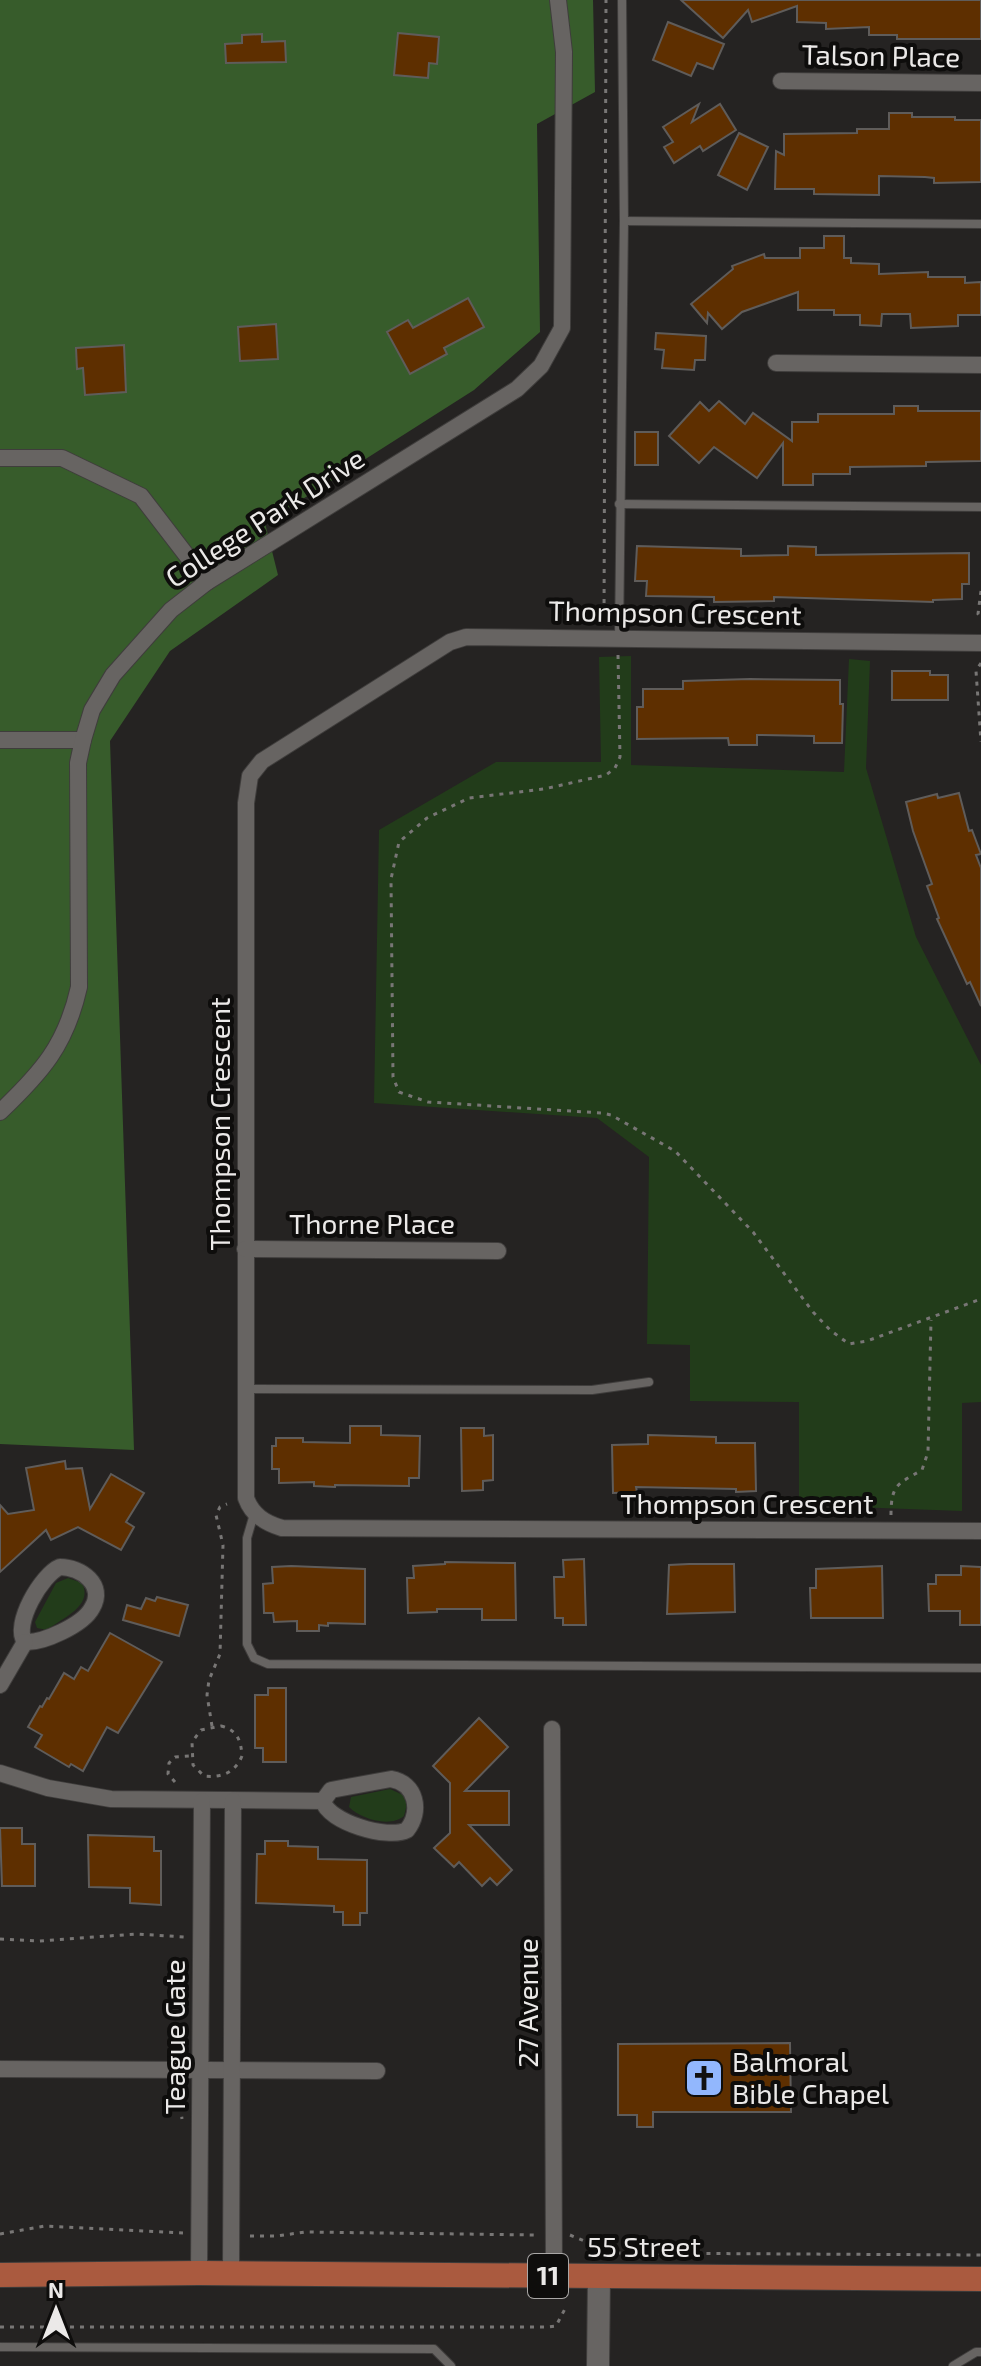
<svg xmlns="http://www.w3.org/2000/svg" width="981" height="2366" viewBox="0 0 981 2366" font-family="'Exo 2',sans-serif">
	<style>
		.green { fill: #223c1a }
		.forest { fill: #375c2b }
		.building { fill: #5e2f00; stroke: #5f5c5a; stroke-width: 2 }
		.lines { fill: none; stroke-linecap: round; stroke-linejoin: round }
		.lane-casing { stroke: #3f3d3c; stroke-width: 10 }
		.street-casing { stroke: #3f3d3c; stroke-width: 18 }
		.secondary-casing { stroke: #3f3d3c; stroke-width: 24 }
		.primary-casing { stroke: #3f3d3c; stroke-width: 26 }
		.path { stroke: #787675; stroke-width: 3; stroke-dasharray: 4 6; stroke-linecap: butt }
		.lane { stroke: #676462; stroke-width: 8 }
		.street { stroke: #676462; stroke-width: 16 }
		.secondary { stroke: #676462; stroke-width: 22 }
		.primary { stroke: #aa5a3f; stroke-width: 24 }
		.labels { text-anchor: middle; stroke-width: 8; stroke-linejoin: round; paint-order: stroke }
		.shield { fill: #0e0d0c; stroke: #a9a7a6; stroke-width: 2 }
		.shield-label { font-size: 26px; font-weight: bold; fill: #ebe9e8 }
		.street-label { font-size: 28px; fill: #ebe9e8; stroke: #0e0d0c }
		.poi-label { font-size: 28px; fill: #ebe9e8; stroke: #0e0d0c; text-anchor: start }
	</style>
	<rect width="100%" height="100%" fill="#252322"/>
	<!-- green -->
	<g class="green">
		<polygon points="631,656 631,765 844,772 849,659 870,661 866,768 916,937 981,1065 981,1402 962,1403 962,1511 799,1505 799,1402 690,1401 690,1345 647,1344 649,1157 597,1118 374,1103 379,830 496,762 601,762 599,657"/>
		<path d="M 68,1578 L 82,1583 C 94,1606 62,1618 47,1630 L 37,1628 L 35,1622 L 56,1583 Z"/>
		<path d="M 390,1789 L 403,1795 L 407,1804 L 404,1816 C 390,1828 361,1819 349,1807 L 351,1797 Z"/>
	</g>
	<!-- forest -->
	<polygon class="forest" points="0,0 593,0 595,92 537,124 540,332 474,390 265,523 278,575 170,651 110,741 134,1450 0,1444"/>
	<!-- building -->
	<g class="building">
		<polygon points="681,0 981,0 981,39 897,39 897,35 869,35 869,27 826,29 826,23 797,22 797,6 752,22 748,10 723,38"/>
		<polygon points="668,22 724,44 713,69 697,63 691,76 653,60"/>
		<polygon points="398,33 439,37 437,64 429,63 428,78 394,75"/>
		<polygon points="262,34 262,42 285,41 286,62 226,63 225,44 242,43 242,35"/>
		<polygon points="699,104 692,122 720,104 736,130 703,151 700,146 674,163 664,147 673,142 663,127"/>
		<polygon points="889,113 912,113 912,117 955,117 955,120 981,120 981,182 934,183 934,178 925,177 879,176 879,195 814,194 814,189 775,189 776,151 784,155 784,134 857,133 857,129 889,129"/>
		<polygon points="739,133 768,147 747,190 718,175"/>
		<polygon points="824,236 844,236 844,258 851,258 851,263 879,264 879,274 928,272 928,277 965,277 965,283 981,282 981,315 958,315 958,326 911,328 910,314 882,314 881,326 860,325 860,315 834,315 834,310 798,310 798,292 742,312 722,329 708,313 707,323 691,304 733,269 732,266 764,254 765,258 800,258 800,248 824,248"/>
		<polygon points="468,298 484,327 444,348 447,354 410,374 387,332 408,320 413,328"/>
		<polygon points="276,324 278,359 240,361 238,327"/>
		<polygon points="656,333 706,336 705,360 695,360 694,370 662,368 664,350 655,349"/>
		<polygon points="124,345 126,392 85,395 83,368 77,369 76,348"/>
		<polygon points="719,401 745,424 753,413 792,441 792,422 818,422 818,414 894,414 894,406 918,406 918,411 981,411 981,461 926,462 926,466 850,467 850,474 813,474 813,485 783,485 783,443 757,478 714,447 699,463 669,436 700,402 709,411"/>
		<rect x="635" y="432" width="23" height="33"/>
		<polygon points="637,546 741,549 741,556 788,555 788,546 816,547 816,555 969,553 969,584 962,584 962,599 933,600 933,602 774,597 774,601 714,602 714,597 646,596 647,581 635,581"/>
		<polygon points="892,671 930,671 930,675 948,675 948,700 892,700"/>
		<polygon points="750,679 840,680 840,704 843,704 842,743 814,743 814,736 757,735 757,745 729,745 728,738 637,739 637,707 643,707 643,689 683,689 683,681"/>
		<polygon points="959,793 969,831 972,830 981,854 976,855 981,868 981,1006 970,982 967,984 937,919 939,918 927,886 932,884 913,831 906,802 937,794 938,798"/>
		<polygon points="350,1426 381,1426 381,1435 420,1436 419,1478 409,1478 409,1486 335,1485 335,1487 314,1486 314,1482 279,1483 279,1469 272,1469 272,1446 276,1446 276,1438 303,1438 303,1442 350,1443"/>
		<polygon points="461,1428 484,1428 484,1436 493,1435 493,1480 483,1481 483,1490 462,1491"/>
		<polygon points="648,1435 716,1437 716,1443 755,1443 756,1491 736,1492 736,1489 636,1487 637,1492 613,1493 612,1445 648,1444"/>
		<polygon points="65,1461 66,1469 82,1468 90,1509 111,1474 144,1493 126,1522 134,1527 121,1550 78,1527 51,1540 46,1530 0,1572 0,1505 8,1514 34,1510 26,1468"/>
		<polygon points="584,1559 586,1625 563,1625 563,1618 555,1618 554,1577 564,1577 563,1560"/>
		<polygon points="445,1562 515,1563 516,1620 482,1620 482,1609 437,1609 437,1612 408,1613 407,1578 414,1578 413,1566 445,1564"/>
		<polygon points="689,1564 734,1564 735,1612 667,1614 669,1565"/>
		<polygon points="291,1566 365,1569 365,1624 328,1623 328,1626 319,1625 319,1631 297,1631 297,1621 274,1622 273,1613 264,1613 263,1584 273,1583 272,1567"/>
		<polygon points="882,1566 883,1618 811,1618 810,1588 816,1588 816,1569"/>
		<polygon points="961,1566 981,1567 981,1625 960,1625 960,1611 929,1611 928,1584 936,1584 936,1575 961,1575"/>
		<polygon points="157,1597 188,1605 179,1636 123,1620 127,1605 141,1609 146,1598 155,1601"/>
		<polygon points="110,1633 162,1662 118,1733 107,1727 83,1771 71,1764 69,1767 35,1747 42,1735 28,1727 40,1706 42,1707 47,1698 49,1699 64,1673 74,1679 81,1667 88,1671"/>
		<polygon points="268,1688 286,1688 286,1762 263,1762 263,1748 255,1748 255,1695 268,1695"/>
		<polygon points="479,1718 508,1747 465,1791 509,1791 509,1825 469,1825 512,1870 497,1885 490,1878 482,1886 459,1862 454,1867 434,1848 450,1833 450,1783 433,1766"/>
		<polygon points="0,1828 22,1828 22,1844 35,1844 35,1886 2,1886"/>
		<polygon points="88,1835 154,1837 154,1851 161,1851 161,1905 130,1903 130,1888 89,1887"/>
		<polygon points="265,1841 288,1841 288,1846 318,1847 318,1859 367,1860 367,1913 360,1913 360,1925 343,1925 343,1912 334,1912 334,1906 256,1903 257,1854 265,1854"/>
		<polygon points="790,2043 791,2112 653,2112 653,2127 637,2127 637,2115 618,2115 618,2044"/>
	</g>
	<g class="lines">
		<!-- lane casing -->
		<g class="lane-casing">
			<g id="lane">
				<polyline points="624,221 981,224"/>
				<polyline points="619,504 981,507"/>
				<polyline points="619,638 624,221 622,0"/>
				<polyline points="246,1389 592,1390 649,1382"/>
				<polyline points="254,1514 247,1538 247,1644 254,1658 268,1664 981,1668"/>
				<polyline points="0,2347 434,2349 451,2366"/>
				<polyline points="953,2366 976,2352 981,2352"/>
			</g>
		</g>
		<!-- street casing -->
		<g class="street-casing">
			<g id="street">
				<polyline points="781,81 981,83"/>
				<polyline points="776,363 981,365"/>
				<polyline points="0,458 62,458 141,496 207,582"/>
				<path d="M 981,643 L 466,637 L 450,642 L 262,761 L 250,776 L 246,803 L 246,1498 C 252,1515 265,1523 282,1528 L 981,1531"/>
				<polyline points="0,740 83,740"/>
				<path d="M 0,1112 C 42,1072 66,1045 79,987 L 78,763 L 83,740 L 92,710 L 113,675 L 171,610 L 207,582 L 517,389 L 541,366 L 562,328 L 564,52 L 558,0"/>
				<polyline points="245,1249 498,1251"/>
				<path d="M 60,1567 C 81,1567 106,1585 92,1608 C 83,1625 43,1643 25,1642 C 12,1625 42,1574 60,1567 Z"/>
				<polyline points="0,1685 25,1642"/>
				<polyline points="552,1729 554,2276"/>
				<path d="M 0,1773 L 48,1788 L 111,1799 L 323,1801 C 328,1822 388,1840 407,1830 C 422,1811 416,1783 391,1779 L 331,1790 L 323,1801"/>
				<polyline points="0,2069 377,2071"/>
				<polyline points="199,2273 202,1801"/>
				<polyline points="231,2273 233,1801"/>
			</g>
		</g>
		<!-- secondary casing -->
		<g class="secondary-casing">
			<polyline id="secondary" points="598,2366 599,2277"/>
		</g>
		<!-- primary casing -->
		<g class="primary-casing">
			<polyline id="primary" points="0,2275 199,2273 981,2279"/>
		</g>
		<!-- path -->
		<g class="path">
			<polyline points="981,591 978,614 981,618"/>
			<polyline points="604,623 606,0"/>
			<polyline points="618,655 620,757 615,768 606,775 544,789 469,798 427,818 399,842 391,879 393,1077 399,1092 428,1102 602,1113 611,1115 675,1151 753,1232 813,1312 830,1330 849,1344 867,1341 981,1299"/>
			<polyline points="981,663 976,671 981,742"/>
			<path d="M 891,1515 C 891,1484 898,1484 922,1470 L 928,1452 L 931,1320"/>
			<polyline points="212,1726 207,1695 209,1680 220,1654 223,1545 216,1515 220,1507 227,1504"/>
			<path d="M 221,1726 C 237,1730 241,1740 242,1756 C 235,1773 221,1778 204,1776 L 193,1765 L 192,1742 L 201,1730 Z"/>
			<polyline points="175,1782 168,1774 169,1763 175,1757 189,1756"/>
			<polyline points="0,1939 39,1941 136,1934 184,1937"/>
			<polyline points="178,2087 182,2119"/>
			<polyline points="0,2234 45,2226 183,2233"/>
			<polyline points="570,2235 614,2253 981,2255"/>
			<polyline points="250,2236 277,2236 305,2232 538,2235"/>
			<polyline points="0,2327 547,2327 556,2326 567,2305"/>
		</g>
		<!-- lane -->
		<use href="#lane" class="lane"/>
		<!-- street -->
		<use href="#street" class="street"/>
		<!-- secondary -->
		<use href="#secondary" class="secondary"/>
		<!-- primary -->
		<use href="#primary" class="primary"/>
	</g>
	<!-- icons -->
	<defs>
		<g id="church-square" transform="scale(2)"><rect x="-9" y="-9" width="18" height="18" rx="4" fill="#92b7fd" stroke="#0e0d0c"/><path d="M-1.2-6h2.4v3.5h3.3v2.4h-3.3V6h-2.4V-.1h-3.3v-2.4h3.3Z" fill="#111"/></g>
	</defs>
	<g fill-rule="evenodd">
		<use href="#church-square" x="704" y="2078"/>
	</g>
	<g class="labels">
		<!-- shield labels -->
		<rect class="shield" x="528" y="2254" width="40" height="44" rx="6"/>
		<g class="shield-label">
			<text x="548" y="2285">11</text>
		</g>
		<!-- street labels -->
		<g class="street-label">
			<text transform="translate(881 56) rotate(1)" y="10">Talson Place</text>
			<text transform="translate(265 518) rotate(-33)" y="10">College Park Drive</text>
			<text transform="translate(675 613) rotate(1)" y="10">Thompson Crescent</text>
			<text transform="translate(220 1124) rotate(-90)" y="10">Thompson Crescent</text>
			<text x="372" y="1234">Thorne Place</text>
			<text x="747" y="1514">Thompson Crescent</text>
			<text transform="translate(528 2003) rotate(-90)" y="10">27 Avenue</text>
			<text transform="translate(175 2037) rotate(-90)" y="10">Teague Gate</text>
			<text x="644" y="2257">55 Street</text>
		</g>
		<!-- poi labels -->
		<g class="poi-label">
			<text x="732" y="2072">Balmoral<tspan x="732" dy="32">Bible Chapel</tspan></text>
		</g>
	</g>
	<!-- north arrow -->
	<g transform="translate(56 2310)" stroke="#0e0d0c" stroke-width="6" paint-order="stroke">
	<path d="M0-6L14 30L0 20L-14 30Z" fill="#ebe9e8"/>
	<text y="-12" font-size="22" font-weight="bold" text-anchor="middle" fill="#ebe9e8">N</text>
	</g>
</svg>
